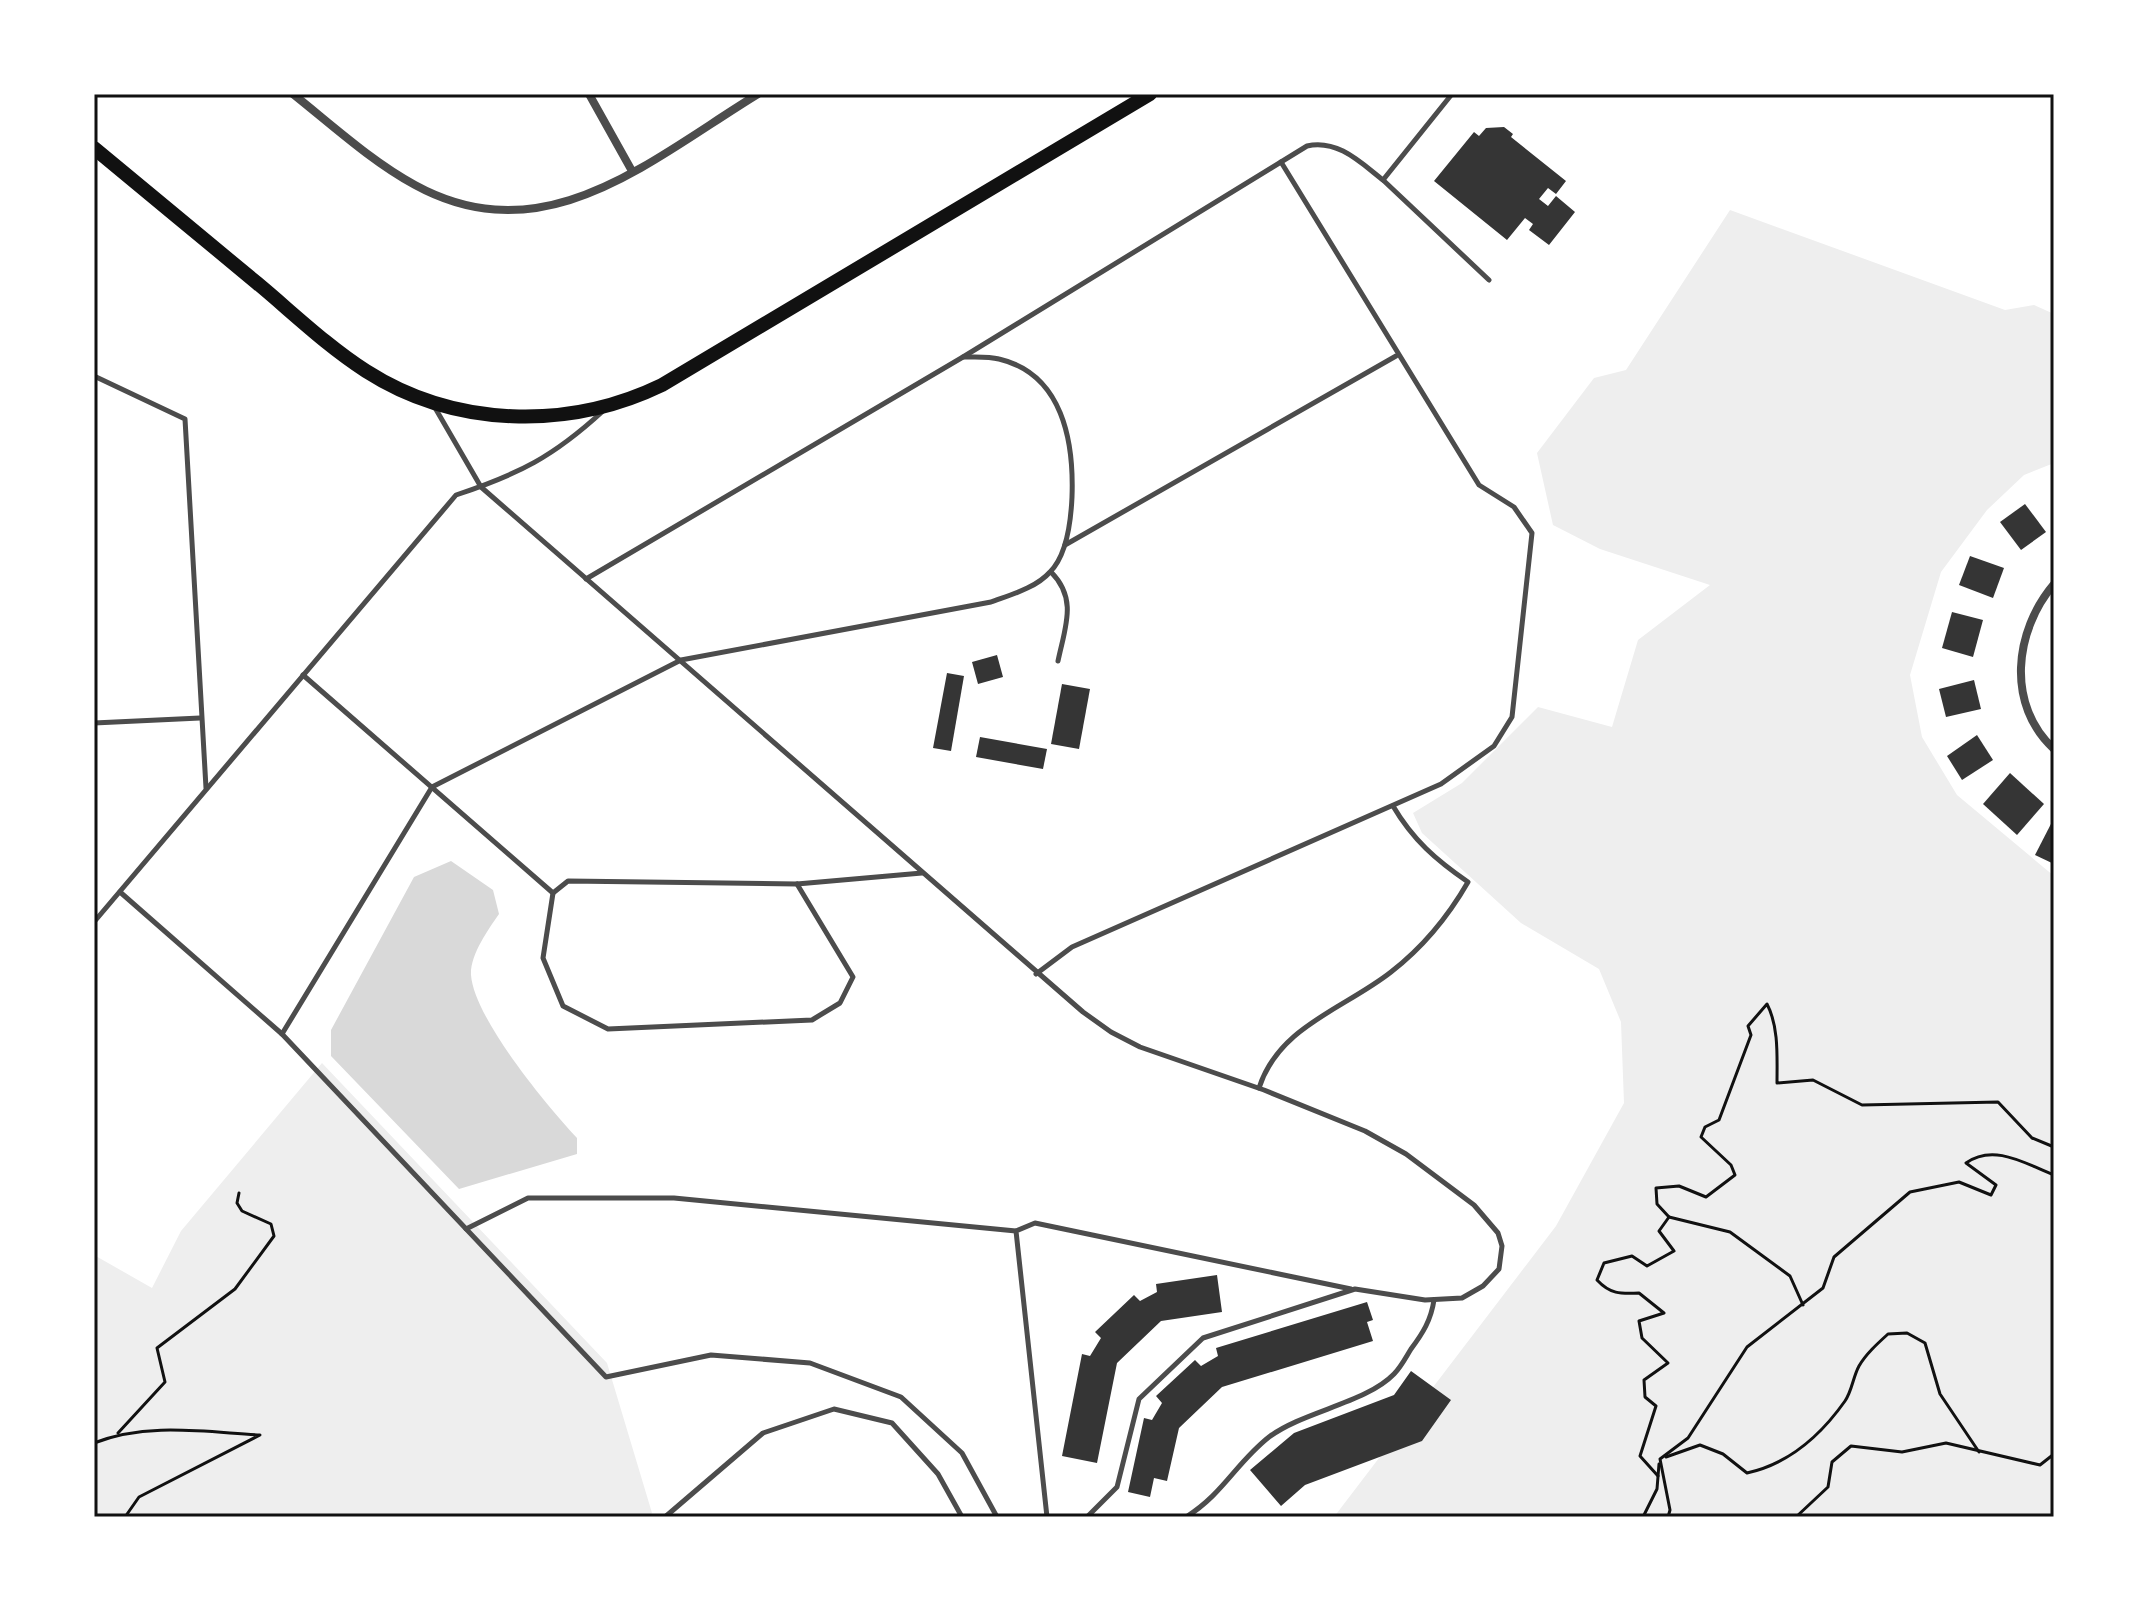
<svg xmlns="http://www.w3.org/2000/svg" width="2148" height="1611" viewBox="0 0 2148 1611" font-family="Signika,sans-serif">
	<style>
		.green { fill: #eee }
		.water { fill: #d9d9d9 }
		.building { fill: #353535 }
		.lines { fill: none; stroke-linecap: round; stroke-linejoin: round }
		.path { stroke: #111; stroke-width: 3 }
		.service { stroke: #4c4c4c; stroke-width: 5 }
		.minor { stroke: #4c4c4c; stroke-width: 8 }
		.secondary { stroke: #111; stroke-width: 14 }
		.neatline { fill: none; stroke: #111; stroke-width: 3 }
	</style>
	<rect width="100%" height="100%" fill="#fff"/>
	<!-- green -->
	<g class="green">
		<polygon points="1730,210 2005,310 2034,305 2054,314 2054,463 2024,475 1987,510 1941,572 1910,675 1922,737 1957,795 2054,876 2054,1517 1334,1517 1556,1226 1624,1103 1621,1022 1599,969 1521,923 1422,833 1413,813 1462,783 1538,707 1612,727 1638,640 1710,585 1600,549 1553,525 1537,453 1594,378 1626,370"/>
		<polygon points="322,1063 607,1363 652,1513 648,1517 94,1517 94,1255 152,1288 181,1231"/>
	</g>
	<!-- water -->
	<path class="water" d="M 451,861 L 493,890 L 499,914 C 488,930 470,955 471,975 C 474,1018 547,1106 577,1138 L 577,1154 L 459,1189 L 331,1056 L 331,1030 L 414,877 Z"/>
	<!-- building -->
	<g class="building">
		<polygon points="1504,127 1513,134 1511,137 1566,181 1556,194 1548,188 1539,199 1548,206 1556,196 1575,212 1549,245 1529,230 1533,224 1525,218 1507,240 1434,181 1474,132 1479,136 1486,128"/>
		<polygon points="2025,504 2046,532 2021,550 2000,522"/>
		<polygon points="1970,556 2004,568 1993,598 1959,585"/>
		<polygon points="1952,612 1983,620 1973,657 1942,648"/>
		<polygon points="997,655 1003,677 978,684 972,662"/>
		<polygon points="947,673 964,676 951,751 933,748"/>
		<polygon points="1974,680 1981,709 1946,717 1939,689"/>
		<polygon points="1062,684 1090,689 1079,749 1051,744"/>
		<polygon points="1977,735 1993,760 1962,780 1947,756"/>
		<polygon points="980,737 1047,749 1043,769 976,757"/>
		<polygon points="2010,773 2044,804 2017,835 1983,804"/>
		<polygon points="2054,818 2054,864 2035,855"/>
		<polygon points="1217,1275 1222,1312 1161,1321 1117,1363 1097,1463 1062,1456 1082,1354 1090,1356 1101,1338 1095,1332 1134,1295 1140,1301 1157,1292 1156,1284"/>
		<polygon points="1367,1302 1373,1320 1367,1322 1373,1341 1222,1387 1179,1428 1167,1481 1154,1478 1150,1497 1128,1492 1144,1418 1152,1420 1162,1403 1156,1396 1195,1360 1201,1366 1218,1356 1216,1348"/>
		<polygon points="1411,1371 1451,1400 1422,1441 1305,1485 1281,1506 1250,1470 1294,1433 1394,1395"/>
	</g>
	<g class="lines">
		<!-- path -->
		<g class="path">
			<path d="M 1669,1217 L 1657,1204 L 1656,1188 L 1679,1186 L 1706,1197 L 1735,1175 L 1731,1165 L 1701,1137 L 1705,1127 L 1719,1120 L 1751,1035 L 1748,1026 L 1767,1004 C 1779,1027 1777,1057 1777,1083 L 1813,1080 L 1862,1105 L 1998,1102 L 2032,1138 L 2054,1147"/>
			<polyline points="118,1433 165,1382 157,1348 235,1289 274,1236 271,1224 242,1211 237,1203 239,1193"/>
			<path d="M 94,1443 C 147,1422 205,1432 260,1435 L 139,1497 L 125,1517"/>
			<path d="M 1666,1457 L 1700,1445 L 1723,1454 L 1747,1473 C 1788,1464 1821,1435 1845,1401 C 1852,1391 1853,1377 1859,1366 C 1866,1354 1877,1344 1888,1334 L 1907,1333 L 1925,1343 L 1940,1394 L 1979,1452"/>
			<path d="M 1658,1476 L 1640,1456 L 1656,1406 L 1645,1397 L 1644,1380 L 1668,1363 L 1642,1338 L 1639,1321 L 1664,1313 L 1639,1293 C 1620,1294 1610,1294 1597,1280 L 1604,1263 L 1632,1256 L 1647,1266 L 1674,1251 L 1659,1231 L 1669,1217 L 1730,1232 L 1790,1276 L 1803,1305"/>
			<polyline points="1643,1517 1657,1489 1659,1464"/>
			<path d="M 1668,1517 L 1670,1510 L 1660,1459 L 1688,1438 L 1747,1347 L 1823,1288 L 1834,1257 L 1910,1192 L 1959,1182 L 1991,1195 L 1996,1185 L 1966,1163 C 1994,1143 2026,1164 2054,1175"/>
			<polyline points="1796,1517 1828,1487 1832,1462 1851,1446 1902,1452 1946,1443 2040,1465 2054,1454"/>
		</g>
		<!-- service -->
		<g class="service">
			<polyline points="1383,180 1489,280"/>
			<polyline points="94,376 185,419 206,788"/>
			<polyline points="434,406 481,487 1083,1012 1111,1032 1140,1047 1264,1090 1365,1131 1406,1154 1474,1205 1498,1233 1502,1246 1499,1269 1483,1286 1462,1298 1425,1300 1355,1289 1203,1338 1139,1399 1117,1487 1087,1517"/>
			<polyline points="1065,545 1396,356"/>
			<path d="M 1051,572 C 1078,599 1065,627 1058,661"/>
			<path d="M 586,579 L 963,357 L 1307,146 C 1338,139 1361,163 1383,180 L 1452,94"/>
			<polyline points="303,675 553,893 568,881 797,884 922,873"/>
			<polyline points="94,723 200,718"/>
			<polyline points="120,892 282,1034 606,1377 711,1355 810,1363 901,1397 962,1453 997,1517"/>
			<polyline points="553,893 543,958 563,1006 608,1029 812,1020 840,1003 853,977 797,884"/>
			<path d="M 94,922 L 456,495 C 519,474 553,457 603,411"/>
			<polyline points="1036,974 1072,947 1441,784 1494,746 1512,717 1532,533 1514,507 1479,485 1281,162"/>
			<path d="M 282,1034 L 432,787 L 681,660 L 991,602 C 1010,595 1036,588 1050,572 C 1067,555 1071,519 1072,497 C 1074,442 1063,374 999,359 C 988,356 975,357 963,357"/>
			<path d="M 1259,1088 C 1279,1026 1344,1009 1391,972 C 1422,948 1449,915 1468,882 C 1436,860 1413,840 1393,806"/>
			<polyline points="466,1229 528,1198 674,1198 1016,1231"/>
			<polyline points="665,1517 763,1433 834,1409 892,1423 938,1474 962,1517"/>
			<polyline points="1047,1517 1016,1231 1035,1223 1351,1289"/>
			<path d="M 1186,1517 C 1223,1494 1236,1463 1269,1437 C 1304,1411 1366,1403 1394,1374 C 1401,1367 1406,1357 1411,1349 C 1423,1333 1431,1320 1434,1300"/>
		</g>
		<!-- minor -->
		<g class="minor">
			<path d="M 293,94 C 332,125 371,161 415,185 C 545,256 650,160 758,94"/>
			<polyline points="589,94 632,171"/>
			<path d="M 2054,584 C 2014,631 2006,705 2054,749"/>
		</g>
		<!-- secondary -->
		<path class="secondary" d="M 94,148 C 148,193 203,238 257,283 C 293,313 327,346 366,371 C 455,428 569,430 662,385 L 1150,94"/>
	</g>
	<!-- border -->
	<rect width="2148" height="1611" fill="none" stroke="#ffffff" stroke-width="192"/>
	<rect x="96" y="96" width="1956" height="1419" class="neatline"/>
</svg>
